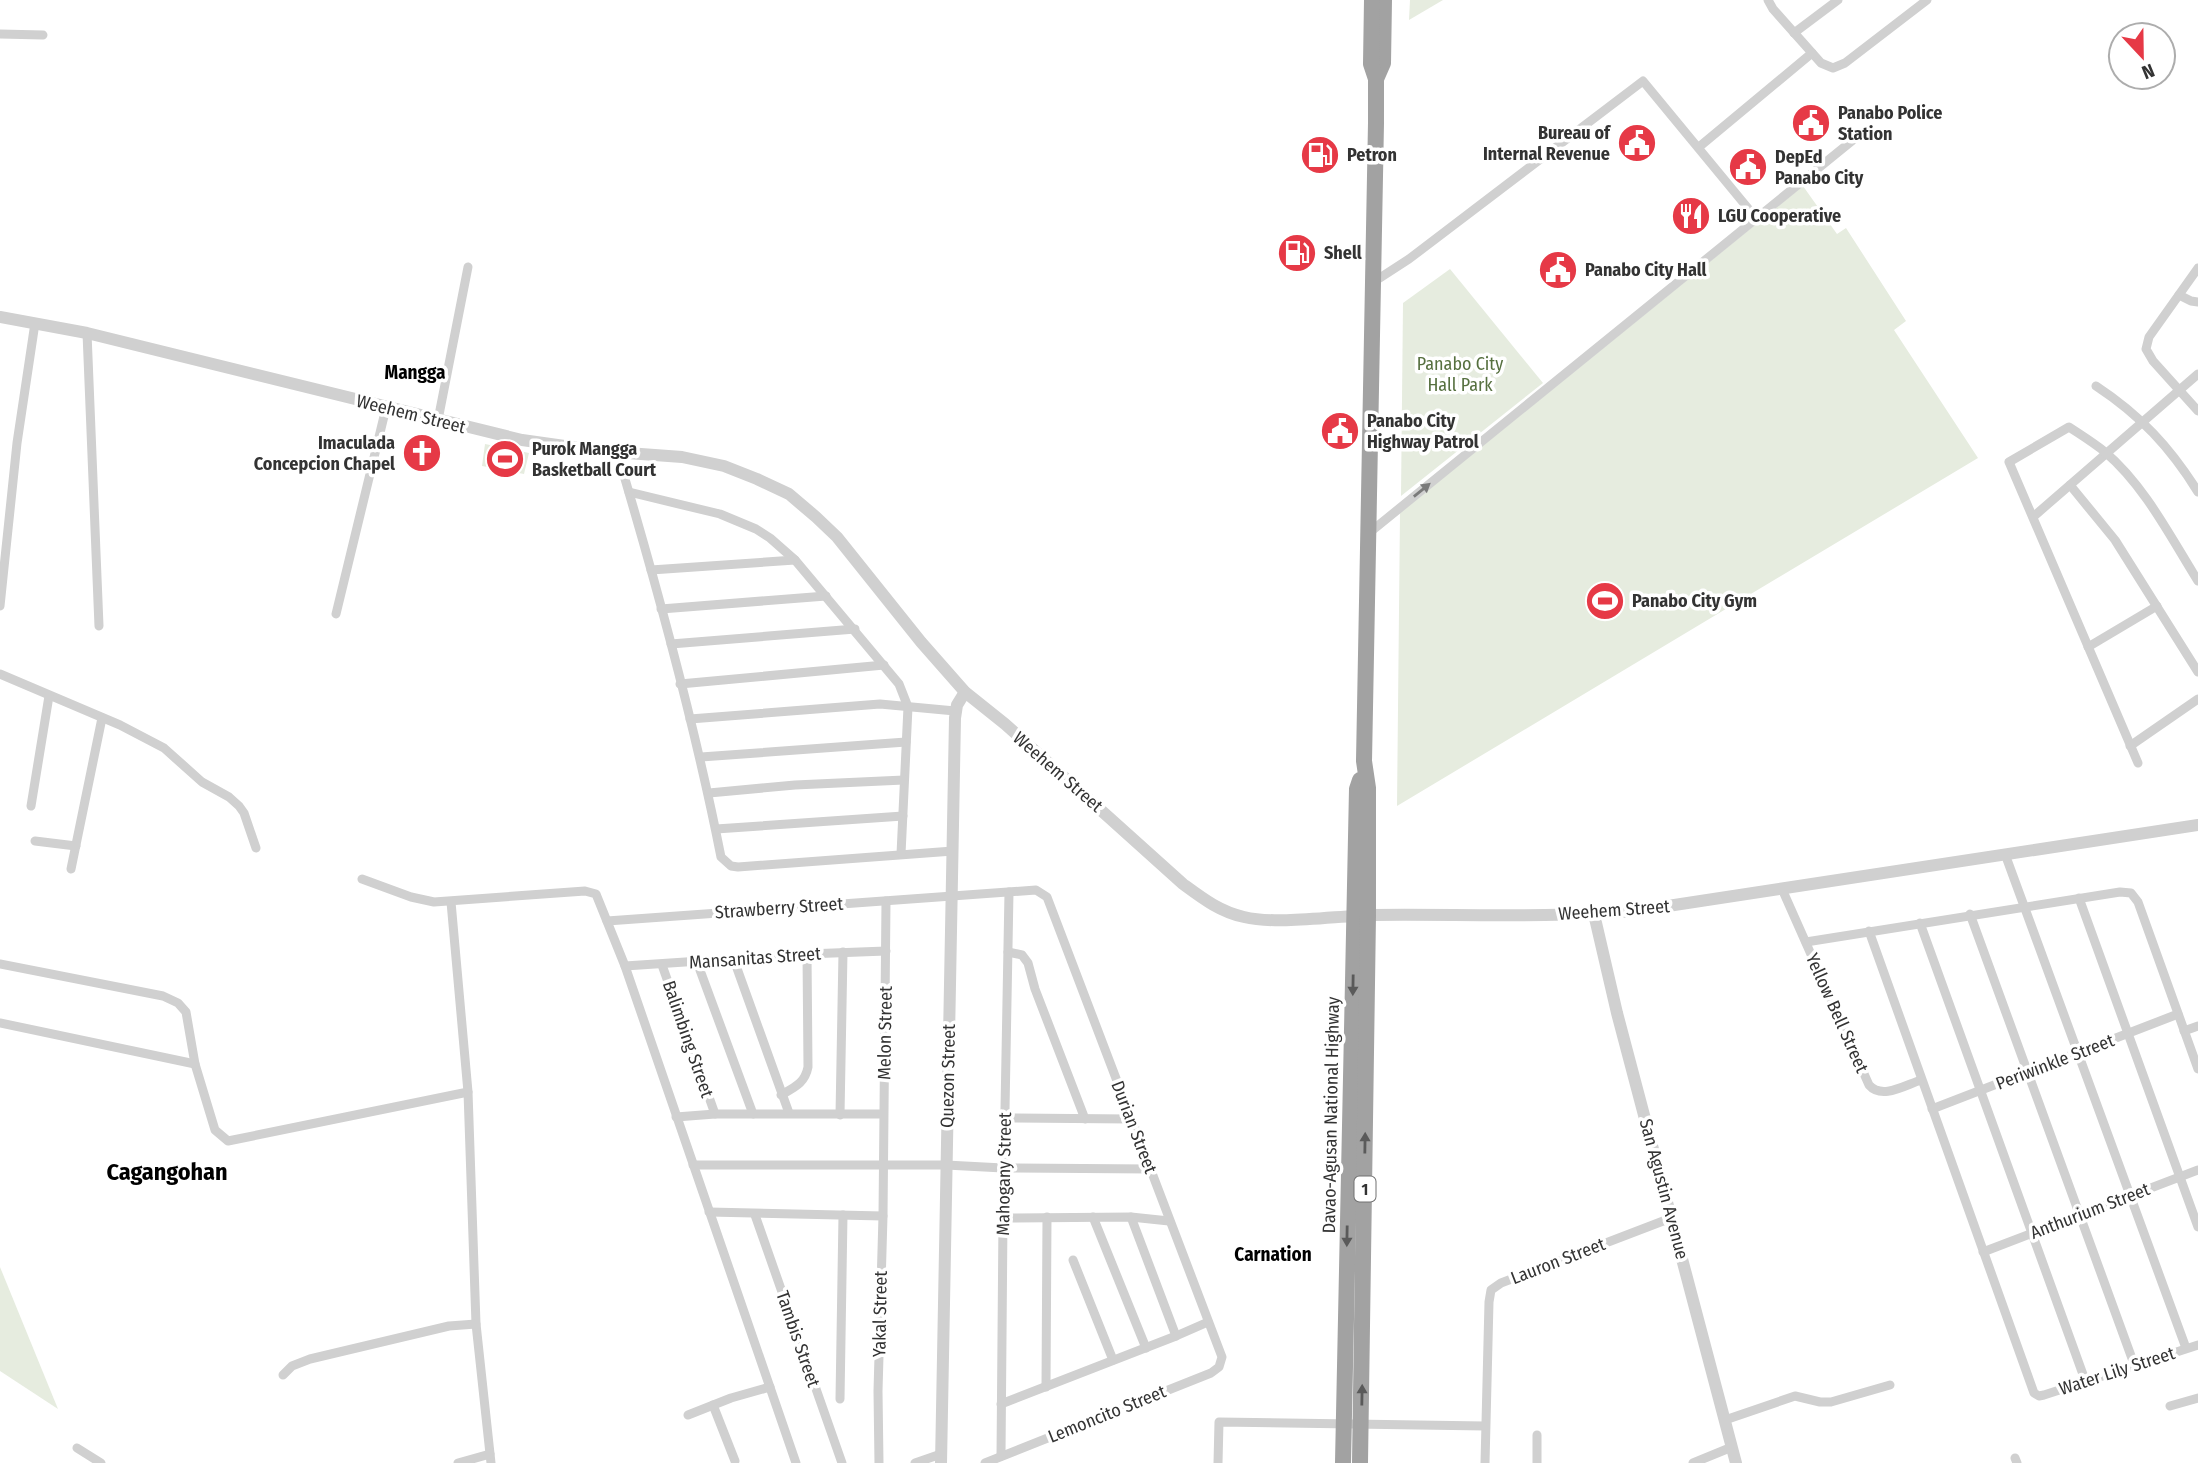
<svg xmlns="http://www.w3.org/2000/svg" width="2198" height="1463" viewBox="0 0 2198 1463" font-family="'Fira Sans Condensed',sans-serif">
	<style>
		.green { fill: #e6ecdf }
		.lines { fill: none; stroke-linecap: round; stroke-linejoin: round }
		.minor { stroke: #d0d0d0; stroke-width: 9 }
		.tertiary { stroke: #d0d0d0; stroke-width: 12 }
		.trunk { stroke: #a2a2a2; stroke-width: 16 }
		.oneway { fill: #7a7a7a }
		.oneway2 { fill: #5a5a5a }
		.labels { text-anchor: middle; stroke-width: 7; stroke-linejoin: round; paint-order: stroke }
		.shield { fill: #fff; stroke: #707070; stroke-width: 2 }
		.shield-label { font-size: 16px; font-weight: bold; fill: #333 }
		.poi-label { font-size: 18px; font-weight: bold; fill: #333; stroke: #fff; text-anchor: start }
		.park-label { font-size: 18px; fill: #56703f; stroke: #fff }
		.street-label { font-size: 18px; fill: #333; stroke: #fff }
		.neighbourhood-label { font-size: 19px; font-weight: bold; fill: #000; stroke: #fff }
		.district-label { font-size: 24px; font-weight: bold; fill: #000; stroke: #fff }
	</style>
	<rect width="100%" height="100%" fill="#fff"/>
	<!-- green -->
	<g class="green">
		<polygon points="1410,0 1443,0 1409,20"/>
		<polygon points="1803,186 1837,234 1846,228 1906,321 1894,330 1978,458 1397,806 1400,513"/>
		<polygon points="1450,269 1543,383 1401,496 1403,303"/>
		<polygon points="485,444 529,453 524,474 482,466"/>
		<polygon points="0,1267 58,1409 0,1371"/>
	</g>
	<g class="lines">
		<!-- minor -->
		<g class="minor">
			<polyline points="1768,0 1773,9 1821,63 1833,68 1845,63 1927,0"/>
			<polyline points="1794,33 1838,0"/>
			<polyline points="0,34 43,35"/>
			<polyline points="1699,147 1812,53"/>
			<polyline points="2198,268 2149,337 2146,349 2153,361 2198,411"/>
			<polyline points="1372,283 1409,259 1643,81 1756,218"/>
			<polyline points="2179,295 2191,301 2198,302"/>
			<polyline points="87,333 99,626"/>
			<path d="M 2096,386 C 2140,415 2170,447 2198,492"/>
			<polyline points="438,420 468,267"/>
			<path d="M 617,452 C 657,586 694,721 721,857 L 731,866 L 738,867 L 953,851"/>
			<polyline points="2070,485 2115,540 2198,672"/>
			<polyline points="629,492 720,514 756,529 770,538 795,560 899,684 908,707 901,854"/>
			<polyline points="2033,517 2198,374"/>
			<polyline points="1369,533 1853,140"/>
			<polyline points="651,570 795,560"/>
			<polyline points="0,606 17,443 35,323"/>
			<polyline points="661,609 826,596"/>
			<polyline points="336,614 386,408"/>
			<polyline points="671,644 855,629"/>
			<polyline points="2088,647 2157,606"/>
			<polyline points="0,674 120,725 164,748 202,782 229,797 239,806 244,813 256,848"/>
			<polyline points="680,684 884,665"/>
			<polyline points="690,719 880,704 955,711"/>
			<polyline points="2130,746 2198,699"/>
			<polyline points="701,757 906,742"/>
			<path d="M 2138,763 L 2009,462 L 2069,427 C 2081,435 2094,443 2105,452 C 2145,486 2171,538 2198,581"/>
			<polyline points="709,793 795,785 904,780"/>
			<polyline points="31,806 49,696"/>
			<polyline points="716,829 903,816"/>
			<polyline points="35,841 76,846"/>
			<polyline points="2005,854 2186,1348"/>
			<polyline points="71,869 102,718"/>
			<polyline points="362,879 411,897 434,902 585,891 596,894 625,966 796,1463"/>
			<path d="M 1782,889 L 1869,1085 C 1882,1100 1905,1085 1921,1080"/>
			<polyline points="2079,898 2198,1227"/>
			<polyline points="451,902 468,1092 476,1324 491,1463"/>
			<polyline points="1970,914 2134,1364"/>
			<polyline points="607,921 1036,890 1047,897 1222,1357 1219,1367 1211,1373 985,1463"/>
			<polyline points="1920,923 2085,1380"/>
			<polyline points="1869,931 2034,1393 2039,1396 2044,1395 2198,1345"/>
			<polyline points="1806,942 2120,892 2131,893 2138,902 2198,1069"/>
			<polyline points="1008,952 1022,955 1028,963 1035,989 1085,1119"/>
			<polyline points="734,960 789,1113"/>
			<polyline points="697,962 753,1114"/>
			<polyline points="0,964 163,996 178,1003 186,1012 195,1064 215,1130 228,1141 468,1092"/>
			<polyline points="662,965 715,1114"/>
			<polyline points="625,966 807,954 886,951"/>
			<polyline points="0,1023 195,1064"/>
			<polyline points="2184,1031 2198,1026"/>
			<path d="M 781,1095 C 795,1087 805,1083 808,1067 L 807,954"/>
			<polyline points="1932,1109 2178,1014"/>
			<polyline points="840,1115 843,952"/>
			<polyline points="676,1117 715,1114 883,1114"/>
			<polyline points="1005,1118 1130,1119"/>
			<polyline points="693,1165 946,1165 1003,1168 1150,1169"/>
			<polyline points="709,1212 883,1216"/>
			<polyline points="755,1215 842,1463"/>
			<polyline points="1093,1217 1146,1348"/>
			<polyline points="1131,1217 1176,1336"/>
			<polyline points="1003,1218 1131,1217 1169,1221"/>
			<polyline points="1983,1252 2198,1170"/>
			<polyline points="1073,1260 1113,1360"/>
			<polyline points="283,1375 292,1366 310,1359 449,1326 476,1324"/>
			<polyline points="1046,1387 1047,1217"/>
			<polyline points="840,1399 843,1215"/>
			<polyline points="1001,1404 1176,1336 1208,1322"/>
			<polyline points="713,1405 735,1461"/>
			<polyline points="2170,1406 2198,1398"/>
			<polyline points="688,1415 731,1398 770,1387"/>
			<polyline points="1725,1420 1795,1396 1820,1402 1831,1402 1890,1385"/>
			<polyline points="77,1448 101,1463"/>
			<polyline points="1001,1456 1003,1218 1009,892"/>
			<polyline points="2015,1458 2017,1463"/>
			<polyline points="458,1463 490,1454"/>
			<polyline points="879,1463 878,1391 883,1216 886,901"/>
			<polyline points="915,1463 941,1454"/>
			<polyline points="1218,1463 1219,1422 1485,1426"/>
			<polyline points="1485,1463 1489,1302 1491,1290 1501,1283 1671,1218"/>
			<polyline points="1537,1463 1537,1435"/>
			<polyline points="1693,1463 1732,1447"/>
		</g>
		<!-- tertiary -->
		<g class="tertiary">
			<path d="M 0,317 L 87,333 L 522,440 L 600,451 L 682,457 L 724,466 L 757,479 L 789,494 L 816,517 L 837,537 L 921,642 L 965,692 L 1005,724 L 1183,884 C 1202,898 1220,912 1244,917 C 1278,925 1335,916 1372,915 C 1460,914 1548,918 1635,911 L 2198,825"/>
			<polyline points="1594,914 1617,1013 1736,1463"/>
			<polyline points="941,1463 955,718 957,705 965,692"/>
		</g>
		<!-- trunk -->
		<g class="trunk">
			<polyline points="1376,79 1383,63 1384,0"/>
			<polyline points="1343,1463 1357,789 1360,780"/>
			<polyline points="1360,1463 1368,915 1368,788 1364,761 1376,123 1376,79 1371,64 1372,0"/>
		</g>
	</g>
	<!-- one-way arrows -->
	<defs><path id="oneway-solid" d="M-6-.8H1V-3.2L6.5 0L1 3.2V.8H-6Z" transform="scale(1.75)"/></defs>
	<use class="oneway" href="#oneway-solid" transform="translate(1422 490) rotate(-39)"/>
	<g class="oneway2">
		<use href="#oneway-solid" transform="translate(1353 985) rotate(91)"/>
		<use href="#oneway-solid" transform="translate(1365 1143) rotate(-89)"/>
		<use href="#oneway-solid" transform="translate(1347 1236) rotate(91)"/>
		<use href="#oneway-solid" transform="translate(1362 1395) rotate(-89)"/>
	</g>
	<!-- icons -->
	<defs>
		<g id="civic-disc" transform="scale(2.0125)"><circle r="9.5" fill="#e63946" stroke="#fff"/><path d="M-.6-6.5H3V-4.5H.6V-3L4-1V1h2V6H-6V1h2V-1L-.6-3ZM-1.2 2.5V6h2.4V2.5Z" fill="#fff"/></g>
		<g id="fuel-disc" transform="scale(2.0125)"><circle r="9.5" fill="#e63946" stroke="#fff"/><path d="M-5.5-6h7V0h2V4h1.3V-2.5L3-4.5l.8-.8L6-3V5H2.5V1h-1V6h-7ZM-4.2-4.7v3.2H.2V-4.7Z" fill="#fff"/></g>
		<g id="restaurant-disc" transform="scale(2.0125)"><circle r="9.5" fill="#e63946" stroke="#fff"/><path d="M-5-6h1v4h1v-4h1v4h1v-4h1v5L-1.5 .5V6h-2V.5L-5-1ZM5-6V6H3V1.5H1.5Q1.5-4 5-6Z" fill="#fff"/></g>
		<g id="church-disc" transform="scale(2.0125)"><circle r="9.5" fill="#e63946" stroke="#fff"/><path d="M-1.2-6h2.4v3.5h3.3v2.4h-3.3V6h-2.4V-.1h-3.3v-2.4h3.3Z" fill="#fff"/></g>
		<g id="stadium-disc" transform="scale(2.0125)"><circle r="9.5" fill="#e63946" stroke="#fff"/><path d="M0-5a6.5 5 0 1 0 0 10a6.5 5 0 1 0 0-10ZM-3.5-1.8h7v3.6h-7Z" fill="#fff"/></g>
	</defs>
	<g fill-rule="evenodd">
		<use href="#civic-disc" x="1811" y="123"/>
		<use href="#civic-disc" x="1637" y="143"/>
		<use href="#fuel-disc" x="1320" y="155"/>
		<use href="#civic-disc" x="1748" y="167"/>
		<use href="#restaurant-disc" x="1691" y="216"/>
		<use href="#fuel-disc" x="1297" y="253"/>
		<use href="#civic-disc" x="1558" y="270"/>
		<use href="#civic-disc" x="1340" y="431"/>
		<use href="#church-disc" x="422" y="453"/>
		<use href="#stadium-disc" x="505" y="459"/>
		<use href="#stadium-disc" x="1605" y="601"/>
	</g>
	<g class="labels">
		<!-- shield labels -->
		<rect class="shield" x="1354.5" y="1176.5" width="21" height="25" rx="5"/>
		<g class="shield-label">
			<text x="1365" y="1195">1</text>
		</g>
		<!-- poi labels -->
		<g class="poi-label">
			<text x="1838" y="119">Panabo Police<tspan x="1838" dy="21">Station</tspan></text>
			<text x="1610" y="139" text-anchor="end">Bureau of<tspan x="1610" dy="21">Internal Revenue</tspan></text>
			<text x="1347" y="161">Petron</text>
			<text x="1775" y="163">DepEd<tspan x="1775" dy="21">Panabo City</tspan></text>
			<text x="1718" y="222">LGU Cooperative</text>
			<text x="1324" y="259">Shell</text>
			<text x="1585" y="276">Panabo City Hall</text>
			<text x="1367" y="427">Panabo City<tspan x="1367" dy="21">Highway Patrol</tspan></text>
			<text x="395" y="449" text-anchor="end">Imaculada<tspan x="395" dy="21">Concepcion Chapel</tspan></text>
			<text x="532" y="455">Purok Mangga<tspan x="532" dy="21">Basketball Court</tspan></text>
			<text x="1632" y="607">Panabo City Gym</text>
		</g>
		<!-- park labels -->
		<g class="park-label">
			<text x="1460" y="370">Panabo City<tspan x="1460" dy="21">Hall Park</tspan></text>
		</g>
		<!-- street labels -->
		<g class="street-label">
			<text transform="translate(411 414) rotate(14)" y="6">Weehem Street</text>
			<text transform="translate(1058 772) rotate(41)" y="6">Weehem Street</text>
			<text transform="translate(779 908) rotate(-4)" y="6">Strawberry Street</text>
			<text transform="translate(1614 910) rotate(-4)" y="6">Weehem Street</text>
			<text transform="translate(755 958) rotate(-4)" y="6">Mansanitas Street</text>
			<text transform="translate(1837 1013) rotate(66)" y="6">Yellow Bell Street</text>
			<text transform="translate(885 1033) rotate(-89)" y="6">Melon Street</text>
			<text transform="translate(688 1039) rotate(71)" y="6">Balimbing Street</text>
			<text transform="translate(2055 1062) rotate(-21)" y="6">Periwinkle Street</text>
			<text transform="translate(948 1076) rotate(-89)" y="6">Quezon Street</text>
			<text transform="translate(1331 1115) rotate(-89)" y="6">Davao-Agusan National Highway</text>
			<text transform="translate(1134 1127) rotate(69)" y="6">Durian Street</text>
			<text transform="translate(1004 1174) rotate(-89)" y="6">Mahogany Street</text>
			<text transform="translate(1664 1189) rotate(75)" y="6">San Agustin Avenue</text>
			<text transform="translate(2090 1211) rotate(-21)" y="6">Anthurium Street</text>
			<text transform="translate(1558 1261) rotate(-21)" y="6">Lauron Street</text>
			<text transform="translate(880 1314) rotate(-89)" y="6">Yakal Street</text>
			<text transform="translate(798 1339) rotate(71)" y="6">Tambis Street</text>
			<text transform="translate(2117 1371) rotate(-18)" y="6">Water Lily Street</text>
			<text transform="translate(1107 1414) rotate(-22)" y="6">Lemoncito Street</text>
		</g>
		<!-- neighbourhood labels -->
		<g class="neighbourhood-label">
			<text x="415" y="379">Mangga</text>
			<text x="1273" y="1261">Carnation</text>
		</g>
		<!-- district labels -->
		<g class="district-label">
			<text x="167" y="1180">Cagangohan</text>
		</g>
	</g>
	<!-- north arrow -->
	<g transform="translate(2142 56) rotate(158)"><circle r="33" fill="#ffffff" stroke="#adadad" stroke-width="2"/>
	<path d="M0-5L12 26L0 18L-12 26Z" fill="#e63946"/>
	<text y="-10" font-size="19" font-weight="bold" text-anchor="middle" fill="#333333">N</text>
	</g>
</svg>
